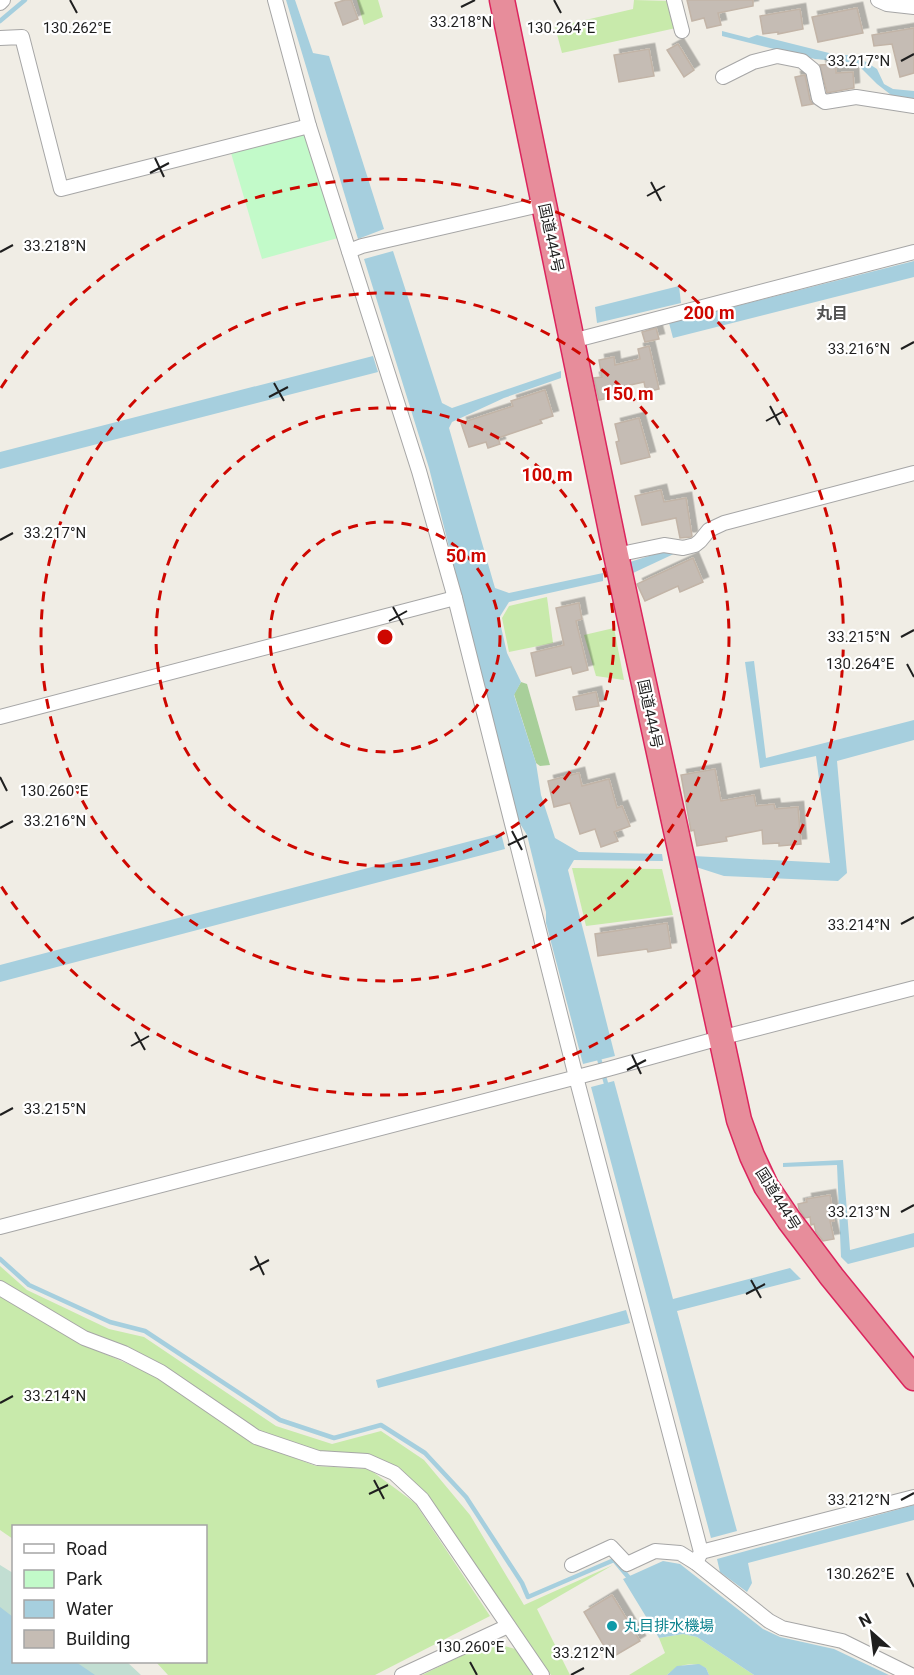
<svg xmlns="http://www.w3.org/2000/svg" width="914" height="1675" viewBox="0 0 914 1675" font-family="Roboto,'Noto Sans JP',sans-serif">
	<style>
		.grass { fill: #c8eaab }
		.forest { fill: #a8cf9a }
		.wetland { fill: #c2ded2 }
		.park { fill: #c2fac9 }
		.water { fill: #a6cfde }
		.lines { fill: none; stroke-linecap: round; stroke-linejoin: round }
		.stream { stroke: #a6cfde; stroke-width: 4.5 }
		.building { fill: #c5bcb4; stroke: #c2b4a7; stroke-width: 1.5; filter: url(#shadow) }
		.street-casing { stroke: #a6a6a6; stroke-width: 16 }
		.highway-casing { stroke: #dc245d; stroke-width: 27 }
		.street { stroke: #fff; stroke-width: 14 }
		.highway { stroke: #e78d9b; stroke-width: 24 }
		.ticks { fill: none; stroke: #1f1f1f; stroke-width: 2 }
		.ring { fill: none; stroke: #ce0700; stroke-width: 3; stroke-dasharray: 10 8 }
		.culture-dot { fill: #0f9aa8; stroke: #fff; stroke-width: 2 }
		.labels { text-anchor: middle; stroke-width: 4.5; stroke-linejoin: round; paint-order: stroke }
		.street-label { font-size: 15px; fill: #1f1f1f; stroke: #fff }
		.culture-label { font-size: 15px; fill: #0d838f; stroke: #fff; text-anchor: start }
		.neighbourhood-label { font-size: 16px; font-weight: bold; fill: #525252; stroke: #fff }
		.ticks-label { font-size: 15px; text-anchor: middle; fill: #1f1f1f; stroke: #fff; stroke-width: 4.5; stroke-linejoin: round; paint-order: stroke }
		.centre { fill: #ce0700; stroke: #fff; stroke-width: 3 }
		.ring-label { font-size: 18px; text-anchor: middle; font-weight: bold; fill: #ce0700; stroke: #fff; stroke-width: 4.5; stroke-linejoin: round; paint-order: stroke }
	</style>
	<defs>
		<filter id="shadow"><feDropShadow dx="5.5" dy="-5.5" stdDeviation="0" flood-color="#0004"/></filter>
	</defs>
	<rect width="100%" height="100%" fill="#f0ede5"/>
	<!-- grass -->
	<g class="grass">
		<polygon points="357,0 378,0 383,17 364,25"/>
		<polygon points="634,0 670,1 676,28 562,53 555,27 633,9"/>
		<polygon points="547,597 553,643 509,652 502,618 509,606"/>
		<polygon points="614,628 624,680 596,676 584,635"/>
		<polygon points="572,868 662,869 673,915 586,926"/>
		<polygon points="0,1266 27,1290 109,1329 144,1337 276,1426 332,1444 381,1431 424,1460 470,1515 524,1605 613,1565 537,1609 570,1675 551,1675 433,1502 400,1468 370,1456 318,1454 260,1434 142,1354 81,1330 0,1283"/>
		<polygon points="0,1296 77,1342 154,1375 249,1441 316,1466 369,1469 415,1503 490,1616 375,1675 168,1675 156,1662 206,1662 206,1526 14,1526 13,1539 0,1530"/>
		<path d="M 683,1634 L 697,1637 L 754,1675 L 709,1675 L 706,1668 C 692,1661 679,1664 667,1675 L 629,1675 L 665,1653 L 659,1638 Z"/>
		<polygon points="490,1642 519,1650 535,1675 422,1675"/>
	</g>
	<!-- forest -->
	<polygon class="forest" points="521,682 527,684 550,765 540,766 536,763 514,694"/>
	<!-- wetland -->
	<polygon class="wetland" points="0,1565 13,1573 14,1662 127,1662 141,1675 29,1675 0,1659"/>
	<!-- park -->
	<polygon class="park" points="305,134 338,238 262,259 231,153"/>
	<!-- water -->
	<g class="water">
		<polygon points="286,0 295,0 313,53 329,56 384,229 358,239"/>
		<polygon points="722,31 749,38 757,35 837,55 855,55 877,69 884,84 893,89 914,91 914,99 895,98 877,84 856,63 815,59 722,36"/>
		<polygon points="393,251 442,403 452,408 561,371 561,378 504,398 452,422 449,428 495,588 509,593 603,573 603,581 509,602 499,618 507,653 521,682 514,695 536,763 541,795 555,838 579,852 662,854 663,861 574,860 568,870 615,1056 583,1064 546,923 546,912 527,835 519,822 429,468 364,259"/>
		<polygon points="914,261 914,277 673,338 669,323"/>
		<polygon points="679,286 681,303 597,323 595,307"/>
		<polygon points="373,356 378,372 0,469 0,452"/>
		<polygon points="668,550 678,552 633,573 630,562"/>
		<polygon points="754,661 766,758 914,720 914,740 837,761 847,873 838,881 724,876 696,867 693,856 830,863 816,756 760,768 745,662"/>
		<polygon points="501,833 505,849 0,982 0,965"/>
		<polygon points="614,1081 673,1299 790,1268 801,1279 677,1311 737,1531 711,1538 591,1087"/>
		<polygon points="843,1160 850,1250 914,1233 914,1247 848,1264 841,1257 837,1165 783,1167 783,1163"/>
		<polygon points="626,1310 630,1323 378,1388 376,1380"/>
		<polygon points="914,1505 914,1520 748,1563 752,1583 747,1592 720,1572 717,1559"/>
		<polygon points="663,1561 680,1564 763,1629 780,1637 834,1649 889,1675 754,1675 697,1637 683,1634 659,1638 623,1579"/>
		<polygon points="0,1607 13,1617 14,1662 76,1662 95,1675 0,1675"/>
		<polygon points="699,1664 706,1668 709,1675 667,1675 677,1666"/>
	</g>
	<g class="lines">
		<!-- stream -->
		<g class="stream">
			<polyline points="0,21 25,0"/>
			<polyline points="598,1055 607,1087"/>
			<polyline points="0,1259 29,1285 110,1322 145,1331 280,1420 334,1438 381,1425 425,1453 466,1497 522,1583 528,1597 614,1560 630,1579"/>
		</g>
	</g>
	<!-- building -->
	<g class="building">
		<polygon points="345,0 351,0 358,19 343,25 335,3"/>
		<polygon points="687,0 753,0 753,6 718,13 721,25 707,28 704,18 692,21"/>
		<polygon points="857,8 863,33 818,42 812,17"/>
		<polygon points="800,9 803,29 778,34 778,32 763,34 760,16"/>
		<polygon points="914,28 914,73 900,77 892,44 874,46 872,35"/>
		<polygon points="678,44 694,70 684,77 667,50"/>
		<polygon points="649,49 654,76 619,82 614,55"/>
		<polygon points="836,64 836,73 853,72 854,88 827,93 820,65"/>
		<polygon points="805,75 810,100 813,104 802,106 795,77"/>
		<polygon points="656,328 659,339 645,342 642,332"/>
		<polygon points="649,346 659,389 646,392 644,382 621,387 622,395 599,400 594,378 602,377 599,360 614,357 615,365 640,359 638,349"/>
		<polygon points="545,390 553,416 540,420 542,423 498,438 500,444 488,448 486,442 469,447 461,423 513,406 511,401"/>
		<polygon points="639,418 650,457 621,464 616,442 619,441 615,424"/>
		<polygon points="661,490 664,502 686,498 692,536 691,537 680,538 676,518 642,525 635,496"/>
		<polygon points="693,558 703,582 680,592 678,586 645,601 637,584"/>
		<polygon points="579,603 582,619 576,621 588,670 573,674 571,667 536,676 531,653 564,645 556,608"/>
		<polygon points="596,692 599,706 576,710 573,697"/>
		<polygon points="715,769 721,801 754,795 756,806 774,804 775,809 798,807 801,844 779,846 779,843 763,844 762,830 726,837 727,841 697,846 694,830 691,831 681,775"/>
		<polygon points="579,773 582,786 609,779 617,808 622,806 630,826 614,832 618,841 601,847 595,829 580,834 570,803 554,807 548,781"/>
		<polygon points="667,923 671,948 648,952 647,949 598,956 595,934"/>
		<polygon points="830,1195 834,1221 830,1221 834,1239 823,1241 816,1232 814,1224 811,1225 810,1217 805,1218 799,1209 798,1204 807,1202 806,1199"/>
		<polygon points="612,1595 640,1641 611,1658 584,1612"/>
	</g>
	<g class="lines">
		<!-- street casing -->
		<g class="street-casing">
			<g id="street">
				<polyline points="275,0 309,126"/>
				<polyline points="674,0 682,31"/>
				<polyline points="878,0 887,4 914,7"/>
				<polyline points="0,3 3,0"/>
				<polyline points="0,38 22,37 61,189 309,126 419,471 455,598 576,1077 701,1552 696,1563"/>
				<polyline points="723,77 753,62 777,56 802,61 813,70 819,98 825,102 856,97 914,106"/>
				<polyline points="349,251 362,246 544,204"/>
				<polyline points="572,341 914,252"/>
				<polyline points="616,555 664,545 683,548 695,545 700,541 709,530 724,523 914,473"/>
				<polyline points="0,717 455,598"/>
				<polyline points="0,1227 608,1069 720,1038 914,988"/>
				<polyline points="0,1288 84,1338 124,1353 161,1372 256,1437 318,1458 367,1461 394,1473 422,1499 542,1675"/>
				<polyline points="701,1552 914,1497"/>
				<polyline points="572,1565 611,1547 627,1564 655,1551 680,1553 696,1563 769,1621 782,1628 842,1641 911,1675"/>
				<polyline points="402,1675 508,1626"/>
			</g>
		</g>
		<!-- highway casing -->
		<g class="highway-casing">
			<polyline id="highway" points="502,0 616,555 739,1120 752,1156 766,1186 789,1220 832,1277 914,1378"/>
		</g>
		<!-- street -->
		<use href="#street" class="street"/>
		<!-- highway -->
		<use href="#highway" class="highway"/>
	</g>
	<!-- ticks -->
	<path class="ticks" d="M 70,0 L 77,13M 554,0 L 561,13M 461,7 L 475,0M 901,61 L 914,54M 155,158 L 164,177M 150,173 L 169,163M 651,182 L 661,201M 647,196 L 665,186M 0,252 L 13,245M 901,349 L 914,342M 274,383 L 284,401M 269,397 L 288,387M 770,406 L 780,425M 766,421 L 784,411M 0,540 L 13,533M 393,607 L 403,625M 389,621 L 407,611M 901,637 L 914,630M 907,664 L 914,677M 0,777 L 7,791M 0,828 L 13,821M 512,831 L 522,850M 508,845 L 527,836M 901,924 L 914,917M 135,1032 L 145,1050M 131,1046 L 149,1036M 632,1055 L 641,1074M 627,1070 L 646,1060M 0,1115 L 13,1108M 901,1212 L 914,1205M 255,1256 L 264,1275M 250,1270 L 269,1260M 751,1280 L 761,1298M 746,1294 L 765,1284M 0,1403 L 13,1396M 374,1480 L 384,1499M 369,1494 L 388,1485M 901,1500 L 914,1493M 907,1573 L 914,1587M 470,1662 L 477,1675M 571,1675 L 584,1668"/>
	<!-- distance rings -->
	<g class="ring">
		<circle cx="385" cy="637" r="115"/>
		<circle cx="385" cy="637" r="229"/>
		<circle cx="385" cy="637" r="344"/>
		<path d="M1 388A458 458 0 1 1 1 886"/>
	</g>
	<!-- markers -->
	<circle class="culture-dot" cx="612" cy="1626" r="6"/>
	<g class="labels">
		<!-- street labels -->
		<g class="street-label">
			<text transform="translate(551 238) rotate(78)" y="5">国道444号</text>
			<text transform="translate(650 714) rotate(78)" y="5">国道444号</text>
			<text transform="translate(778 1199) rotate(58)" y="5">国道444号</text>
		</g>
		<!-- culture labels -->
		<g class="culture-label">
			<text x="624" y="1631">丸目排水機場</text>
		</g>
		<!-- neighbourhood labels -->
		<g class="neighbourhood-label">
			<text x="832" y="319">丸目</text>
		</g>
	</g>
	<g class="ticks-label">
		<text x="461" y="27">33.218°N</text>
		<text x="77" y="33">130.262°E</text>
		<text x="561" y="33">130.264°E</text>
		<text x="859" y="66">33.217°N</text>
		<text x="55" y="251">33.218°N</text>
		<text x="859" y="354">33.216°N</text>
		<text x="55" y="538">33.217°N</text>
		<text x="859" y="642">33.215°N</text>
		<text x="860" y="669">130.264°E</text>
		<text x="54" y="796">130.260°E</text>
		<text x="55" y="826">33.216°N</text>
		<text x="859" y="930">33.214°N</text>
		<text x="55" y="1114">33.215°N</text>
		<text x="859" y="1217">33.213°N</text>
		<text x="55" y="1401">33.214°N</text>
		<text x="859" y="1505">33.212°N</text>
		<text x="860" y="1579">130.262°E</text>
		<text x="470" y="1652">130.260°E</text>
		<text x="584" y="1658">33.212°N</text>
	</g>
	<circle cx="385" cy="637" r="9" class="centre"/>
	<g class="ring-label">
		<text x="709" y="319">200 m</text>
		<text x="628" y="400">150 m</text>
		<text x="547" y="481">100 m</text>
		<text x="466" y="562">50 m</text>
	</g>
	<!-- legend -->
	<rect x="12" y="1525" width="195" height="138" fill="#ffffff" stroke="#a5a5a5" stroke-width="1.5"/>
	<rect x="24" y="1544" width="30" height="9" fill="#ffffff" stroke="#a5a5a5" stroke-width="1.5"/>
	<text x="66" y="1555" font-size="18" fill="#1f1f1f">Road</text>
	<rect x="24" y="1570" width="30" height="18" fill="#c2fac9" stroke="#a5a5a5" stroke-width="1.5"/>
	<text x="66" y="1585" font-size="18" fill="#1f1f1f">Park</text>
	<rect x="24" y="1600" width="30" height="18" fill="#a6cfde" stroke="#a5a5a5" stroke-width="1.5"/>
	<text x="66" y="1615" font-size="18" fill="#1f1f1f">Water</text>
	<rect x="24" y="1630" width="30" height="18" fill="#c5bcb4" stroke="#a5a5a5" stroke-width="1.5"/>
	<text x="66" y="1645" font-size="18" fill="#1f1f1f">Building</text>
	<!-- north arrow -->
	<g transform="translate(872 1633) rotate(332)" stroke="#ffffff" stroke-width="4.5" paint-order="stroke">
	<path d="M0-4.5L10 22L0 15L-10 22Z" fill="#1f1f1f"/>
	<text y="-9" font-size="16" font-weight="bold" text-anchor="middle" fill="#1f1f1f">N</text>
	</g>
</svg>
